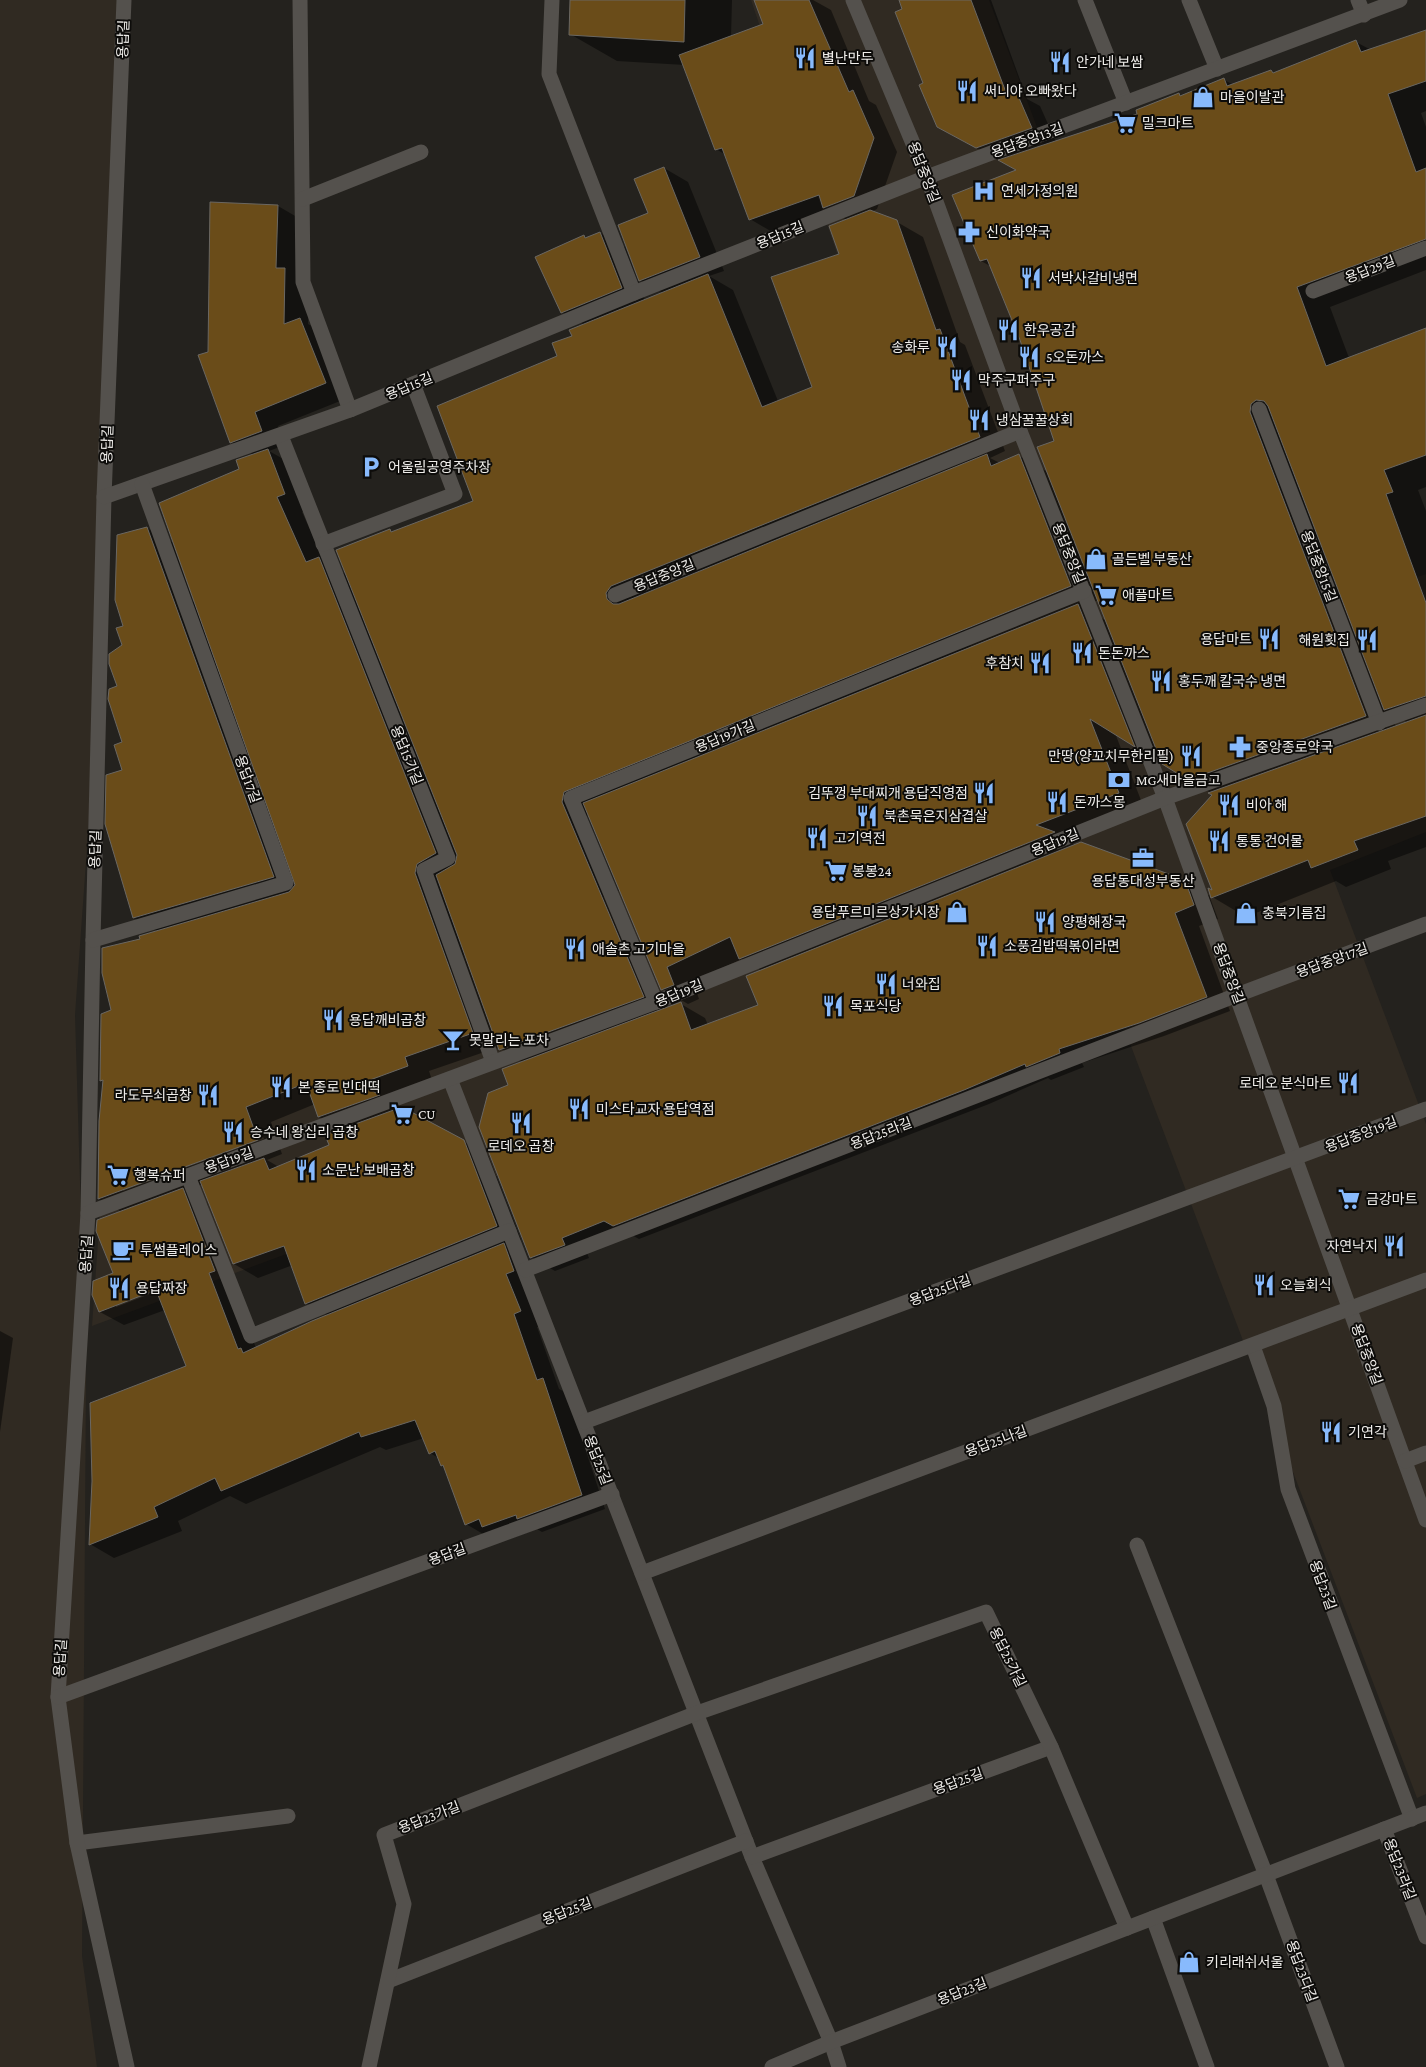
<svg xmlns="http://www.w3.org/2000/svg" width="1426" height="2067" viewBox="0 0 1426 2067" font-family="'Crimson Pro','Noto Sans KR',serif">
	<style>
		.built { fill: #302a22 }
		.shadow { fill: #0007; fill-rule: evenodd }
		.building { fill: #6a4c19; stroke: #6a6762 }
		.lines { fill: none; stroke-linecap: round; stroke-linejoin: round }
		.service { stroke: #54514d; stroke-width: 15 }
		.minor { stroke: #54514d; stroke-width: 15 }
		.labels { text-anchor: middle; stroke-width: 4; stroke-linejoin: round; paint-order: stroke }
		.street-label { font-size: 14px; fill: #efedea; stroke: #0d0c0a }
		.poi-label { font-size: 14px; fill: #efedea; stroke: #0d0c0a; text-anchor: start }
	</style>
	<rect width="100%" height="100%" fill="#24221e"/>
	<!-- built -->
	<g class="built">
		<polygon points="0,0 125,0 105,596 75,1015 86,1380 82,1956 97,2067 0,2067"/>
		<polygon points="751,0 989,0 1231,641 1426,574 1426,832 1330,870 1426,1124 1426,1794 1417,1798 1096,954 92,1326 108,1102 1000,733"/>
	</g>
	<!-- shadow -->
	<g class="shadow">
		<path d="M 571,0 L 732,0 L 731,37 L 764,24 L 762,0 L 813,0 L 831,10 L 869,101 L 876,105 L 897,152 L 877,209 L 871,212 L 897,222 L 923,237 L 960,342 L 965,345 L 1005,451 L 990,458 L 1000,463 L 1019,456 L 1048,472 L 1055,441 L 1021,339 L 992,267 L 981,261 L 1019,170 L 963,141 L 924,84 L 900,0 L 991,0 L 1027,99 L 1040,106 L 1056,142 L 1139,114 L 1179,94 L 1183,97 L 1224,80 L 1234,85 L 1271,71 L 1275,73 L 1356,42 L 1371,50 L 1426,31 L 1426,111 L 1421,113 L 1426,127 L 1426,270 L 1330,307 L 1349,358 L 1426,329 L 1426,487 L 1418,490 L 1426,511 L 1426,847 L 1388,861 L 1391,869 L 1346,887 L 1336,881 L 1246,917 L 1209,895 L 1218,919 L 1199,926 L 1230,1011 L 1164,1036 L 1082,1063 L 1084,1067 L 1051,1080 L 1048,1078 L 989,1104 L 639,1239 L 630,1234 L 586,1251 L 589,1258 L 555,1271 L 531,1257 L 510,1085 L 523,1063 L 499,1047 L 429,1071 L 432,1080 L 383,1098 L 488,1155 L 521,1240 L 506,1246 L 528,1259 L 544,1325 L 537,1327 L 559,1389 L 567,1393 L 605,1509 L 542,1532 L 537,1529 L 507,1540 L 490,1538 L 466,1524 L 445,1467 L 442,1465 L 440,1459 L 430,1453 L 424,1438 L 386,1450 L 380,1447 L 246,1504 L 230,1496 L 178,1521 L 182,1531 L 114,1558 L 90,1544 L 187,1367 L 165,1310 L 124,1325 L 100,1312 L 94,1294 L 115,1274 L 122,1212 L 99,1199 L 100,1121 L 104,1082 L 101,1080 L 112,1011 L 142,940 L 159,932 L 134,918 L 118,687 L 125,627 L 147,528 L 172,542 L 193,602 L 196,601 L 241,470 L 254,455 L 231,442 L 209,353 L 278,206 L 302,220 L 309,284 L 308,324 L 324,333 L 350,397 L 278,426 L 285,445 L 269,451 L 294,465 L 310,509 L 302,512 L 324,561 L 347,575 L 389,530 L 393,532 L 474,501 L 558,357 L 585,325 L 562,312 L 584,237 L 587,238 L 600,233 L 625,247 L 645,301 L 663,293 L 640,280 L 649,214 L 664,168 L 688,182 L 724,271 L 709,276 L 733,290 L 778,401 L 814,387 L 847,220 L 832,212 L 774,233 L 750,219 L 726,155 L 716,149 L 685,65 L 617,61 L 570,34 ZM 1098,600 L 1107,621 L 1081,607 ZM 1391,712 L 1408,723 L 1396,727 ZM 1115,733 L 1214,795 L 1214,892 L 1212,897 L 1184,881 L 1076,845 L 1064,839 L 1144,808 ZM 588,812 L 662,989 L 688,1004 L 699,999 L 693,981 L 742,959 L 762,971 L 760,1005 L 708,1025 L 705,1018 L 681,1004 L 667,1009 L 587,817 ZM 315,1104 L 319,1117 L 342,1130 L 330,1146 L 279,1167 L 267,1160 L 282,1154 L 271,1122 ZM 263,1137 L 264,1139 L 123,1191 L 123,1189 ZM 203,1184 L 234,1264 L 258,1278 L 293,1265 L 306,1303 L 329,1316 L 256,1348 L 232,1287 L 207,1203 L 185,1191 ZM 162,1287 L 163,1289 L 116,1307 L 116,1304 Z"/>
		<polygon points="0,1331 13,1338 0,1432"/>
	</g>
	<!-- building -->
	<g class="building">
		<polygon points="570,0 685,0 684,42 569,35"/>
		<polygon points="754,0 809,0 849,92 853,90 874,138 854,196 823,208 819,195 749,220 722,148 715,150 679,55 763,24"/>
		<polygon points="899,0 971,0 1007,95 1016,91 1032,128 976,148 937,127 919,85 923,83 895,12 902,9"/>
		<polygon points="1426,30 1426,81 1388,94 1416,172 1426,168 1426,239 1297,287 1326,366 1426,328 1426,455 1384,470 1393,492 1386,494 1426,603 1426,696 1384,710 1268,406 1264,401 1256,400 1251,404 1250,412 1366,716 1188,780 1162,764 1037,447 1054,441 1020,340 987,259 980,261 952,195 1016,170 998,160 1137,114 1136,110 1179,93 1180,96 1224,78 1227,86 1271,70 1273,73 1356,40 1361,52"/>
		<polygon points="664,167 700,257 639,281 618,225 648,213 634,179"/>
		<polygon points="210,202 278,205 276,268 285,268 284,324 300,318 326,383 255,412 262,431 230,443 198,355 208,352"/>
		<polygon points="870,210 897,220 936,330 940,329 980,437 611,586 606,593 607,599 613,604 619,604 987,454 991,466 1019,454 1071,586 564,792 562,802 644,997 499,1050 436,875 455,864 457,855 336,550 390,529 391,532 473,501 437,406 557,356 552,343 572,336 569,330 708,274 762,407 812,387 771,277 839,254 829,226"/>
		<polygon points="600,232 622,288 561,313 535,257 584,235 585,238"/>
		<polygon points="268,449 285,494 277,497 306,562 319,557 436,853 417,864 415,873 473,1033 405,1057 408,1066 359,1084 380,1095 318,1117 306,1083 246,1107 258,1140 98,1199 99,1121 103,1080 100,1081 101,1014 111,1010 102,973 102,948 140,939 139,936 289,892 295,885 159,503 239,469 236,460"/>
		<polygon points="147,527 274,877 133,918 105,824 106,775 122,770 114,745 122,742 108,699 109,689 117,686 109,664 109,654 122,645 116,628 123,626 115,600 117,535"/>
		<polygon points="1078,604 1135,747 1090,719 1119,793 1036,825 1055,832 739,959 730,937 667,967 674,985 661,990 583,803"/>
		<polygon points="1426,715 1426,816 1354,841 1358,850 1311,868 1308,860 1211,898 1208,888 1212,890 1186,824 1212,795 1208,793"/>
		<polygon points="1081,842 1185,880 1194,905 1175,913 1207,997 1139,1023 1059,1049 1060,1053 1026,1067 1025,1064 964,1090 613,1226 604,1221 562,1238 565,1245 530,1258 479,1127 488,1093 508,1085 502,1069 681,1002 691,1030 758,1005 746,976"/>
		<polygon points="402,1107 464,1140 497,1226 305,1304 284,1246 233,1264 200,1181 264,1158 269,1170 329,1145 325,1135"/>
		<polygon points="183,1188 215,1271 209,1273 238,1349 241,1348 243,1353 312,1321 504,1243 514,1271 506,1274 521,1311 514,1314 537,1380 543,1378 582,1495 517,1519 516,1515 482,1527 479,1519 465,1525 443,1465 441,1466 435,1451 429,1454 415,1420 361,1437 359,1432 221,1491 215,1478 154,1507 158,1517 89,1545 92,1481 90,1403 186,1366 156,1290 99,1312 92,1295 93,1281 113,1273 96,1231 97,1220"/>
	</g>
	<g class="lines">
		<!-- service -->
		<polyline class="service" points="77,1843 288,1816"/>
		<!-- minor -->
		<g class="minor">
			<polyline points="124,0 104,497 93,940 88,1213 58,1697 77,1843 127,2067"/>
			<polyline points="300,0 303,282 350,410"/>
			<polyline points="552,0 549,74 634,293"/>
			<polyline points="853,0 927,177 1020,431 1165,798 1426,1520"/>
			<polyline points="1085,0 1126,103"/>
			<polyline points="1189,0 1217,69"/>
			<polyline points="1358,0 1364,15"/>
			<polyline points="303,199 421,152"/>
			<polyline points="1313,291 1426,248"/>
			<polyline points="1259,409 1379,723"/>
			<polyline points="281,436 448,858 424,870 493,1062"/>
			<polyline points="104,497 350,410 634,293 927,177 1400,0"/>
			<polyline points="323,544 455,494 413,384"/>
			<polyline points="615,595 1020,431"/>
			<polyline points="93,940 286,883 142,484"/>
			<polyline points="656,1002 571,798 1084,591"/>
			<polyline points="450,1079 752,1857 831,2042 839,2067"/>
			<polyline points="188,1176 251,1336 509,1231"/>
			<polyline points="88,1213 656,1002 1165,798 1426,705"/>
			<polyline points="525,1270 1237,995 1426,924"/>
			<polyline points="1253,1346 1274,1406 1288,1489 1412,1819"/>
			<polyline points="584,1422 1426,1109"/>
			<polyline points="1405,1461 1426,1453"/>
			<polyline points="1137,1545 1266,1875 1337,2067"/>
			<polyline points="642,1573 1426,1280"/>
			<polyline points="58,1697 612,1494"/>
			<polyline points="1384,1829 1426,1937"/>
			<polyline points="752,1857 1051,1747"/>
			<polyline points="1153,1918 1207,2067"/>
			<polyline points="388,1981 746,1841"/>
			<polyline points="369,2067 404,1904 384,1835 697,1713 986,1612 1051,1747 1127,1928"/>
			<polyline points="772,2067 831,2042 1426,1813"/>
		</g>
	</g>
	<!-- icons -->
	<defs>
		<g id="restaurant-bare" transform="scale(1.725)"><path d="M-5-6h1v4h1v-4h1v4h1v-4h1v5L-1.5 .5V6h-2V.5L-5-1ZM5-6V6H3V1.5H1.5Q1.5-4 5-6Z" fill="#88bafc" stroke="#0d0c0a" stroke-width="2.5" paint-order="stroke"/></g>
		<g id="shop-bare" transform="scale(1.725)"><path d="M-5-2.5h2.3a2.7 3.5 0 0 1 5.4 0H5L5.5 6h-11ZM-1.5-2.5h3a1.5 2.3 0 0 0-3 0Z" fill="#88bafc" stroke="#0d0c0a" stroke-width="2.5" paint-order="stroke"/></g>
		<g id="supermarket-bare" transform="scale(1.725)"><path d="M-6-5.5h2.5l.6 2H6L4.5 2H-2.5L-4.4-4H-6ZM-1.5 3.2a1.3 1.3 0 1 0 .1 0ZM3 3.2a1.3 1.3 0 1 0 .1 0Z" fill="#88bafc" stroke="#0d0c0a" stroke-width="2.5" paint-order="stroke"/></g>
		<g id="hospital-bare" transform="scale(1.725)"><path d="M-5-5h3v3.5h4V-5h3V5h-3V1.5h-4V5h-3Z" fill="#88bafc" stroke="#0d0c0a" stroke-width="2.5" paint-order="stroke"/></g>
		<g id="pharmacy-bare" transform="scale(1.725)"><path d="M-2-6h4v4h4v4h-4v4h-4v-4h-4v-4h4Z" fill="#88bafc" stroke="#0d0c0a" stroke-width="2.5" paint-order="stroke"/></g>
		<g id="parking-bare" transform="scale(1.725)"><path d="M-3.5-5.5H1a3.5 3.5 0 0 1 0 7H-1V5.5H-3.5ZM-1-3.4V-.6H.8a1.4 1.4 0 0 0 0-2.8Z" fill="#88bafc" stroke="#0d0c0a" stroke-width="2.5" paint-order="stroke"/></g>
		<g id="bank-bare" transform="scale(1.725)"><path d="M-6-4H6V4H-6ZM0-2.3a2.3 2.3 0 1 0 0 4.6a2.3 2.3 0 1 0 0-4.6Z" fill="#88bafc" stroke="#0d0c0a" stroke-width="2.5" paint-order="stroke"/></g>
		<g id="office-bare" transform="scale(1.725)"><path d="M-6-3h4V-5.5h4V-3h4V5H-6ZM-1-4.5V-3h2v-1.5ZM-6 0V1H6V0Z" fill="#88bafc" stroke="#0d0c0a" stroke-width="2.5" paint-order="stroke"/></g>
		<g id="bar-bare" transform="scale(1.725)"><path d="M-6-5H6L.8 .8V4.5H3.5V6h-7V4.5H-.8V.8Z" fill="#88bafc" stroke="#0d0c0a" stroke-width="2.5" paint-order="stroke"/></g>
		<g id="cafe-bare" transform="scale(1.725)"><path d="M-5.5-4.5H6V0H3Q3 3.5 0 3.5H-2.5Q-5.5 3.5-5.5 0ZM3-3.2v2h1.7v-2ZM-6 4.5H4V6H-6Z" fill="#88bafc" stroke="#0d0c0a" stroke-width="2.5" paint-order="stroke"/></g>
	</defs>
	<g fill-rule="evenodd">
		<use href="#restaurant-bare" x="805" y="58"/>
		<use href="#restaurant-bare" x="1060" y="62"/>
		<use href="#restaurant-bare" x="967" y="91"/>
		<use href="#shop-bare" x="1203" y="97"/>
		<use href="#supermarket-bare" x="1125" y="123"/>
		<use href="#hospital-bare" x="984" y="191"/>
		<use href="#pharmacy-bare" x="969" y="232"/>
		<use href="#restaurant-bare" x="1031" y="278"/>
		<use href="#restaurant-bare" x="1008" y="330"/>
		<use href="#restaurant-bare" x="947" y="347"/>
		<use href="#restaurant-bare" x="1029" y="357"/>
		<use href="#restaurant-bare" x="961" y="380"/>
		<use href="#restaurant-bare" x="979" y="420"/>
		<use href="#parking-bare" x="371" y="467"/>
		<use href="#shop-bare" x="1096" y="559"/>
		<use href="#supermarket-bare" x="1106" y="595"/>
		<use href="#restaurant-bare" x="1269" y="639"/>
		<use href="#restaurant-bare" x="1367" y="640"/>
		<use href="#restaurant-bare" x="1082" y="653"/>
		<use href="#restaurant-bare" x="1040" y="663"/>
		<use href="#restaurant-bare" x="1161" y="681"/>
		<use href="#pharmacy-bare" x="1240" y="747"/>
		<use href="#restaurant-bare" x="1191" y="756"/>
		<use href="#bank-bare" x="1119" y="780"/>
		<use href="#restaurant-bare" x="984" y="793"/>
		<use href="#restaurant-bare" x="1057" y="802"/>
		<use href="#restaurant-bare" x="1229" y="805"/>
		<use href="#restaurant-bare" x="867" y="816"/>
		<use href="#restaurant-bare" x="817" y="838"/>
		<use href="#restaurant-bare" x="1219" y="841"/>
		<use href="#office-bare" x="1143" y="858"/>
		<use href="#supermarket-bare" x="836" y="871"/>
		<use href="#shop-bare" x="957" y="912"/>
		<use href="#shop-bare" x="1246" y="913"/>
		<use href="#restaurant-bare" x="1045" y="922"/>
		<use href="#restaurant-bare" x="987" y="946"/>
		<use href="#restaurant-bare" x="575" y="949"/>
		<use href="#restaurant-bare" x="886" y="984"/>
		<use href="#restaurant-bare" x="833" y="1006"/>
		<use href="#restaurant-bare" x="333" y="1020"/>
		<use href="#bar-bare" x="453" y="1040"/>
		<use href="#restaurant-bare" x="1348" y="1083"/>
		<use href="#restaurant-bare" x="281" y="1087"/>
		<use href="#restaurant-bare" x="208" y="1095"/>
		<use href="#restaurant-bare" x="579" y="1109"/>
		<use href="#supermarket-bare" x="402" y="1114"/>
		<use href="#restaurant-bare" x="521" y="1123"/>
		<use href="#restaurant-bare" x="233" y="1132"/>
		<use href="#restaurant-bare" x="306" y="1170"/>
		<use href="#supermarket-bare" x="118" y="1175"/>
		<use href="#supermarket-bare" x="1349" y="1199"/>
		<use href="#restaurant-bare" x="1394" y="1246"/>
		<use href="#cafe-bare" x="123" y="1250"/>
		<use href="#restaurant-bare" x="1264" y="1285"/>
		<use href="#restaurant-bare" x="119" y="1288"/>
		<use href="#restaurant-bare" x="1331" y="1432"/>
		<use href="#shop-bare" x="1189" y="1962"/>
	</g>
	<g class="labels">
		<!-- street labels -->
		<g class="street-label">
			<text transform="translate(123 39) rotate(-88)" y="5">용답길</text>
			<text transform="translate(1027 140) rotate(-20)" y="5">용답중앙13길</text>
			<text transform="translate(924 172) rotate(69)" y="5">용답중앙길</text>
			<text transform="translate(780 235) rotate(-22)" y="5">용답15길</text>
			<text transform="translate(1370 269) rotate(-21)" y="5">용답29길</text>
			<text transform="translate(409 386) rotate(-22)" y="5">용답15길</text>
			<text transform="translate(107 444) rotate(-88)" y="5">용답길</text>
			<text transform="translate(1069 553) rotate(68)" y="5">용답중앙길</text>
			<text transform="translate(1319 566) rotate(69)" y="5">용답중앙15길</text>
			<text transform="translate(664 575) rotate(-22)" y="5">용답중앙길</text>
			<text transform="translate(725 736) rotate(-22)" y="5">용답19가길</text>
			<text transform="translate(407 755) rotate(68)" y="5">용답15가길</text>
			<text transform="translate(248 779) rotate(70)" y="5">용답17길</text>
			<text transform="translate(1055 842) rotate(-22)" y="5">용답19길</text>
			<text transform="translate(95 849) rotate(-88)" y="5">용답길</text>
			<text transform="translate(1332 960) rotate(-20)" y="5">용답중앙17길</text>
			<text transform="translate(1229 973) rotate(70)" y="5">용답중앙길</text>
			<text transform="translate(679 993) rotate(-22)" y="5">용답19길</text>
			<text transform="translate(881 1133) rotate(-21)" y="5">용답25라길</text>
			<text transform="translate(1361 1134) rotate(-21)" y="5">용답중앙19길</text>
			<text transform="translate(229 1160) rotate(-20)" y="5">용답19길</text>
			<text transform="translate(86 1254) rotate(-86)" y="5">용답길</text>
			<text transform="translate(940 1290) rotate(-20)" y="5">용답25다길</text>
			<text transform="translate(1367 1354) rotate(70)" y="5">용답중앙길</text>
			<text transform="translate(996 1441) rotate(-20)" y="5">용답25나길</text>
			<text transform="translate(598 1460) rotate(69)" y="5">용답25길</text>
			<text transform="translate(447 1554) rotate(-20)" y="5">용답길</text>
			<text transform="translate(1323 1585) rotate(70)" y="5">용답23길</text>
			<text transform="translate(1008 1657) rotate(64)" y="5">용답25가길</text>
			<text transform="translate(60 1658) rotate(-86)" y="5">용답길</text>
			<text transform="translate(958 1781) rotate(-20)" y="5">용답25길</text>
			<text transform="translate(429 1817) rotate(-21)" y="5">용답23가길</text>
			<text transform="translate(1400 1869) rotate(69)" y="5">용답23라길</text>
			<text transform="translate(567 1911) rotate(-21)" y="5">용답25길</text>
			<text transform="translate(1302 1971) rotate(70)" y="5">용답23다길</text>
			<text transform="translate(962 1991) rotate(-21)" y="5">용답23길</text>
		</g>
		<!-- poi labels -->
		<g class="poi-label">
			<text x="822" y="63">별난만두</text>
			<text x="1076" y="67">안가네 보쌈</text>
			<text x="984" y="96">써니야 오빠왔다</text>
			<text x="1220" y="102">마을이발관</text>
			<text x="1142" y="128">밀크마트</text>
			<text x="1001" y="196">연세가정의원</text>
			<text x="986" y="237">신이화약국</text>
			<text x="1048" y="283">서박사갈비냉면</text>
			<text x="1024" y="335">한우공감</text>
			<text x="930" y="352" text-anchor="end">송화루</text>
			<text x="1046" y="362">5오돈까스</text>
			<text x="978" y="385">막주구퍼주구</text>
			<text x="996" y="425">냉삼꿀꿀상회</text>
			<text x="388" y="472">어울림공영주차장</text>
			<text x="1112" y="564">골든벨 부동산</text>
			<text x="1122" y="600">애플마트</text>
			<text x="1252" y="644" text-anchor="end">용답마트</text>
			<text x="1350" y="645" text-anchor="end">해원횟집</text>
			<text x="1098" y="658">돈돈까스</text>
			<text x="1024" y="668" text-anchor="end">후참치</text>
			<text x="1178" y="686">홍두깨 칼국수 냉면</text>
			<text x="1256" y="752">중앙종로약국</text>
			<text x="1174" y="761" text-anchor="end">만땅(양꼬치무한리필)</text>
			<text x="1136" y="785">MG새마을금고</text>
			<text x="968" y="798" text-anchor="end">김뚜껑 부대찌개 용답직영점</text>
			<text x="1074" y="807">돈까스몽</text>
			<text x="1246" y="810">비아 해</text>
			<text x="884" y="821">북촌묵은지삼겹살</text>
			<text x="834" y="843">고기역전</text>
			<text x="1236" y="846">통통 건어물</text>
			<text x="852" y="876">봉봉24</text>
			<text x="1143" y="886" text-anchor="middle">용답동대성부동산</text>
			<text x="940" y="917" text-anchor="end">용답푸르미르상가시장</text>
			<text x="1262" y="918">충북기름집</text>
			<text x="1062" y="927">양평해장국</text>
			<text x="1004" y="951">소풍김밥떡볶이라면</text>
			<text x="592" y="954">애솔촌 고기마을</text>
			<text x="902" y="989">너와집</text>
			<text x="850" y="1011">목포식당</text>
			<text x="349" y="1025">용답깨비곱창</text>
			<text x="469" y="1045">못말리는 포차</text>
			<text x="1332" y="1088" text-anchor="end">로데오 분식마트</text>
			<text x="298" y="1092">본 종로 빈대떡</text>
			<text x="192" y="1100" text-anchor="end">라도무쇠곱창</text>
			<text x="596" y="1114">미스타교자 용답역점</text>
			<text x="418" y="1119">CU</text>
			<text x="250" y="1137">승수네 왕십리 곱창</text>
			<text x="521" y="1151" text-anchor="middle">로데오 곱창</text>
			<text x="322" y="1175">소문난 보배곱창</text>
			<text x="134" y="1180">행복슈퍼</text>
			<text x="1366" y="1204">금강마트</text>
			<text x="1378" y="1251" text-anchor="end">자연낙지</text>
			<text x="140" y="1255">투썸플레이스</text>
			<text x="1280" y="1290">오늘회식</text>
			<text x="136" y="1293">용답짜장</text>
			<text x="1348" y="1437">기연각</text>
			<text x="1206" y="1967">키리래쉬서울</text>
		</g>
	</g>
</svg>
